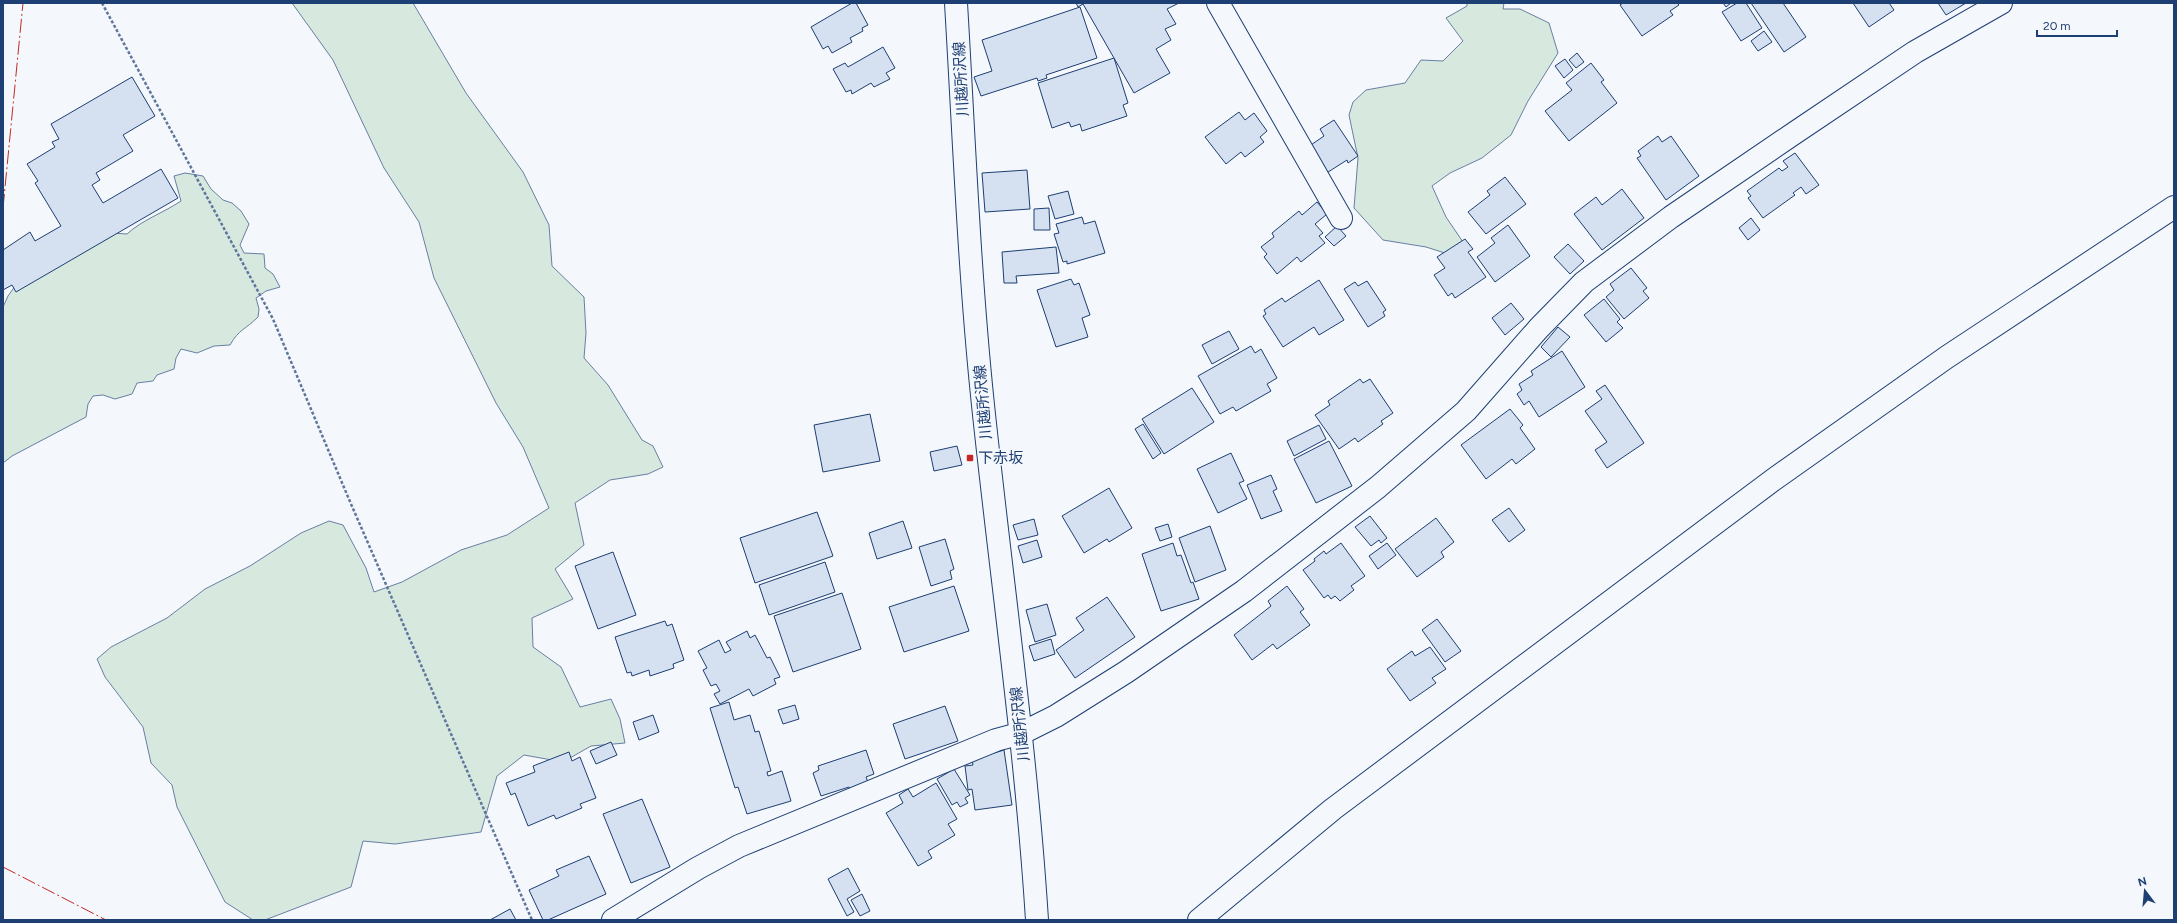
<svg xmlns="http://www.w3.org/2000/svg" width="2177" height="923" viewBox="0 0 2177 923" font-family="Figtree,'Noto Sans JP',sans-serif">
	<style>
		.green { fill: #d7e8df; stroke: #687fa3 }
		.building { fill: #d5e0f0; stroke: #1d3f73 }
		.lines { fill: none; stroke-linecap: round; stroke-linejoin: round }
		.street-casing { stroke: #1d3f73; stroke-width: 24 }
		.secondary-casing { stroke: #1d3f73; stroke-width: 24 }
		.primary-casing { stroke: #1d3f73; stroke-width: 24 }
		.path { stroke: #5e769c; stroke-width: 2.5; stroke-dasharray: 3 2; stroke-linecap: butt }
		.street { stroke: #f4f7fb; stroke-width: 22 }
		.secondary { stroke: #f4f7fb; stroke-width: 22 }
		.primary { stroke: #f4f7fb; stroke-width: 22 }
		.power { stroke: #c62828; stroke-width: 1; stroke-dasharray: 14 3 2 3; stroke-linecap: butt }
		.poi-dot { fill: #c62828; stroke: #f4f7fb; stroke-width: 1.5 }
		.labels { text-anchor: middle; stroke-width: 3; stroke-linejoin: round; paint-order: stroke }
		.street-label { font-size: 15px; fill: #1d3f73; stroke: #f4f7fb }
		.poi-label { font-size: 15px; fill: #1d3f73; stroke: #f4f7fb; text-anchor: start }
	</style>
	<rect width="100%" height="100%" fill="#f4f7fb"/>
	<!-- green -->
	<g class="green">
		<polygon points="292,3 413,3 466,93 523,172 549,225 552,266 584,297 586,333 584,358 608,385 642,440 653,446 663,467 648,474 610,480 575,503 584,545 555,569 573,599 532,618 533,647 561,667 580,707 611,699 620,719 625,743 591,746 563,762 524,755 497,776 481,832 395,844 363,841 351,887 265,920 253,920 225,902 177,807 172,785 151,763 143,727 105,677 97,659 111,647 167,618 205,589 250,566 301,533 329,521 343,525 366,568 374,592 402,582 461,550 507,535 549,508 523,447 496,403 434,278 419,222 384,168 333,60"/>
		<polygon points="1467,3 1504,3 1503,9 1520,9 1549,23 1558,53 1528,101 1511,135 1482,158 1450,173 1432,186 1446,217 1465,245 1448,254 1426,247 1383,240 1354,208 1358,158 1349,115 1353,102 1366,90 1405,83 1421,60 1443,61 1463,41 1446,18 1467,6"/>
		<path d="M 185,173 L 203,176 L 211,189 L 223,200 L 232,203 L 241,211 L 249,224 L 240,245 L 244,253 L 264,254 L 265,268 L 273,274 L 280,287 L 266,291 L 256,298 L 259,309 L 258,317 C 245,330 239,329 230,345 L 214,346 L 197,353 L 181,349 L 176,358 L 174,369 L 157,375 L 153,381 L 137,383 L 132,394 L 115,399 L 103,395 L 93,396 L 88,404 L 86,417 L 12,456 L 3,463 L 3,307 L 8,296 L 18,282 L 98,232 L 127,234 C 142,220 163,213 181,201 L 174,176 Z"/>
	</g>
	<!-- building -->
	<g class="building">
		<polygon points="852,3 856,3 868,25 862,28 863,31 850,38 852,42 832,53 828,46 823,49 811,27"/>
		<polygon points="1076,3 1179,3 1167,9 1176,24 1165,29 1171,40 1156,49 1170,73 1134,93 1083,4 1078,7"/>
		<polygon points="1623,3 1677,3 1679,5 1670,11 1673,15 1642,36 1620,5"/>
		<polygon points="1723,3 1731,3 1726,7"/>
		<polygon points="1737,3 1746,3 1762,28 1741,41 1722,12"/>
		<polygon points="1751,3 1783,3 1806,37 1784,52"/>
		<polygon points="1853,3 1889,3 1894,10 1869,27"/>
		<polygon points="1938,3 1966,3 1946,15"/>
		<polygon points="1080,7 1097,58 1046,75 1047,78 1038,81 1037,78 981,96 974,77 992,71 982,40"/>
		<polygon points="1764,31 1772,42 1758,51 1751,41"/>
		<polygon points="883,47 895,68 886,73 890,79 874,87 871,83 852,94 851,90 846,92 833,69 845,63 848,67"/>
		<polygon points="1577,53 1584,62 1576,68 1569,60"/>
		<polygon points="1114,58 1128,103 1123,105 1127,116 1082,131 1080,124 1071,127 1069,122 1052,128 1038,83"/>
		<polygon points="1565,59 1573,70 1564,78 1555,66"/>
		<polygon points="1591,63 1604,80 1601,82 1617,103 1569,141 1545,111 1572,90 1566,83"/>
		<polygon points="132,77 155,116 123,135 133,151 96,173 100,180 92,185 103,203 161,169 178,198 16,292 12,285 3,290 3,250 30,232 35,241 61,226 35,183 38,181 27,164 55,147 52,142 59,139 51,124"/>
		<polygon points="1239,112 1245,120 1254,113 1267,131 1260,137 1264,142 1245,157 1241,152 1226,164 1205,137"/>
		<polygon points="1334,120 1358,156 1348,163 1347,160 1325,174 1308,147 1324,136 1320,129"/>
		<polygon points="1658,136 1662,142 1671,136 1699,176 1666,200 1637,158 1641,156 1638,151"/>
		<polygon points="1795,153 1819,185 1806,194 1801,187 1793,193 1795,195 1763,218 1748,198 1751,196 1747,191 1779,168 1782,171 1788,167 1783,161"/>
		<polygon points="1027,170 1030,209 985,212 982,173"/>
		<polygon points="1505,177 1526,204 1486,234 1468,212 1490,195 1487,191"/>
		<polygon points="1622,189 1644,218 1602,250 1574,214 1596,197 1602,205"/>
		<polygon points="1068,191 1074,214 1055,219 1048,196"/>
		<polygon points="1317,202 1327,214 1315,224 1323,233 1319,236 1325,243 1301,262 1297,257 1277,274 1264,257 1267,254 1261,247 1274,237 1272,233 1299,211 1302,215"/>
		<polygon points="1049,208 1050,230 1034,230 1034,209"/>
		<polygon points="1082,217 1084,224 1095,221 1105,253 1067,264 1067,261 1063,262 1054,234 1059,233 1056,224"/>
		<polygon points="1751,218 1760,230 1748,240 1739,228"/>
		<polygon points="1508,225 1530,256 1495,282 1477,257 1495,243 1491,238"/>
		<polygon points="1337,226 1346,236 1334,246 1325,237"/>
		<polygon points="1465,239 1473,249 1468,252 1486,277 1455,298 1452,293 1448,296 1434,275 1445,268 1437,257"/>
		<polygon points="1568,244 1584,261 1570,274 1554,257"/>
		<polygon points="1056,247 1059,273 1016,276 1017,283 1004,283 1002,252"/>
		<polygon points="1631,268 1647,288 1643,291 1649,298 1624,319 1606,297 1614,290 1610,284"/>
		<polygon points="1071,279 1074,285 1079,283 1090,315 1082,318 1088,337 1056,347 1037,290"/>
		<polygon points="1319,280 1344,320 1319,335 1314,327 1283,347 1263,316 1266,314 1264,310 1282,298 1285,302"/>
		<polygon points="1367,281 1386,310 1383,312 1385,316 1368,327 1344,289 1355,282 1358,286"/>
		<polygon points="1604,299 1620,319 1617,322 1623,328 1606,342 1584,315"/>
		<polygon points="1511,303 1524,319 1505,335 1492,318"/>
		<polygon points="1558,327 1570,337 1551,357 1541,347"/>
		<polygon points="1229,331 1239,349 1212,364 1202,345"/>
		<polygon points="1251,346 1255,353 1261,349 1277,378 1267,384 1271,391 1236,411 1233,407 1220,414 1198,376"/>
		<polygon points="1562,351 1585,387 1539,417 1529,401 1524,405 1517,394 1522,390 1519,384 1533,375 1531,371"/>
		<polygon points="1360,379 1363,383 1370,379 1393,413 1381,421 1383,424 1358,442 1355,438 1339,449 1315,415 1330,405 1328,401"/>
		<polygon points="1605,385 1644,443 1607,468 1595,450 1607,442 1585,411 1602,399 1596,391"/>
		<polygon points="1192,388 1214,422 1164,454 1142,419"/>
		<polygon points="1510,409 1523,425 1520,428 1535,449 1516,464 1512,459 1486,479 1461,445"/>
		<polygon points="870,414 880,461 823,472 814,425"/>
		<polygon points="1143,424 1161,453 1153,459 1135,429"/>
		<polygon points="1319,425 1326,439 1294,456 1287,441"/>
		<polygon points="1329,441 1352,486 1316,503 1294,459"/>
		<polygon points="957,446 962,465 934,471 930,452"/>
		<polygon points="1231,453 1244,481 1239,483 1247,499 1218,513 1197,469"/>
		<polygon points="1271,475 1277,489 1273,491 1282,511 1261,519 1247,485"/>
		<polygon points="1109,488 1132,528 1109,542 1107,539 1084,553 1062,516"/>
		<polygon points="1509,508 1525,530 1509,542 1492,520"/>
		<polygon points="817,512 833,556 755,583 740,538"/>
		<polygon points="1370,516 1387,538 1381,543 1379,540 1371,546 1355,527"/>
		<polygon points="1436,518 1454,542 1441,552 1444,557 1417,577 1395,549"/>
		<polygon points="1034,519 1038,535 1018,540 1013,525"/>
		<polygon points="903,521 912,548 877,559 869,533"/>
		<polygon points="1168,524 1172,537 1160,541 1155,528"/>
		<polygon points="1210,526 1226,570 1195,582 1179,538"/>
		<polygon points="945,539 954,569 950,571 952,579 931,586 919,547"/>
		<polygon points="1037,540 1042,557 1023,563 1018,546"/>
		<polygon points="1173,543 1177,556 1181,555 1191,583 1193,582 1199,599 1161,611 1142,554"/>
		<polygon points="1341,543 1365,576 1351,586 1354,590 1340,601 1335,596 1331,599 1328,595 1324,598 1303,570 1315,561 1314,559 1324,551 1326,554"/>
		<polygon points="1387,543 1396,555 1378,569 1369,556"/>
		<polygon points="613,552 636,615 598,629 575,566"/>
		<polygon points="825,562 835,592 769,615 759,585"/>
		<polygon points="954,586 969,631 904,652 889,607"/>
		<polygon points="1287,586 1304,609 1300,612 1310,625 1277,649 1273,644 1252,660 1234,635 1271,606 1268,601"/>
		<polygon points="842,593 861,649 793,672 774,616"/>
		<polygon points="1107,597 1135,637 1075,678 1056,650 1084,630 1076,618"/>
		<polygon points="1047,604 1056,635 1035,642 1026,610"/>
		<polygon points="1437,619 1461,651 1445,662 1422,630"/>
		<polygon points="665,621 667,626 672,624 684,660 673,664 674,668 650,676 649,670 632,676 631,672 627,673 615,637"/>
		<polygon points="747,631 750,638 755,635 767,658 770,657 780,677 774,679 776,684 753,696 749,689 720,704 714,694 720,691 716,684 711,686 703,670 707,668 698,651 719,640 725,653 731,650 726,642"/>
		<polygon points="1051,639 1055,654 1034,661 1029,646"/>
		<polygon points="1430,647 1446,669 1432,678 1436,683 1410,701 1387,669 1412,651 1415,656"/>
		<polygon points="729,702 734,720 750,715 755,732 759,731 771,771 767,772 768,776 782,771 791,801 747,814 738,787 735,788 710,708"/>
		<polygon points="795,705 799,719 783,724 778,710"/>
		<polygon points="945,706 958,741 905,759 893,724"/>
		<polygon points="653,715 659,732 639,740 633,722"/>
		<polygon points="611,742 617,755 596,764 590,751"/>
		<polygon points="866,750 874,774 866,777 869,785 851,791 849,787 821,796 813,773 819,770 818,766"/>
		<polygon points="1004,750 1012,805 975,810 972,789 968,790 965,766 973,765 972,760"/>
		<polygon points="569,752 572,761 580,757 596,798 580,804 582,808 556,819 554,815 528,826 515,793 511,795 506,783 535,772 533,766"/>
		<polygon points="954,769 970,795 965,798 968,803 960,807 957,802 952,805 937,779"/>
		<polygon points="936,783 957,819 948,824 955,835 928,851 932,858 918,866 886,813 903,803 899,795 908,789 913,797"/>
		<polygon points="642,799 670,867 631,883 603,814"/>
		<polygon points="589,856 606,894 548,920 543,920 529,890 559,876 556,870"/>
		<polygon points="848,868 860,891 847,899 854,912 847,916 828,879"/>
		<polygon points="862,894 870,911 860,916 851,900"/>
		<polygon points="510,909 516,920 490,920"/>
	</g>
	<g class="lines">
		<!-- street casing -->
		<g class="street-casing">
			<g id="street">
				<polyline points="1218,3 1341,218"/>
				<polyline points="613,920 698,868 739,846 996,740 1022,733 1056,716 1126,672 1244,591 1378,487 1466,411 1539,328 1584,282 1671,217 1796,132 1915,52 2001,3"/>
			</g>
		</g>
		<!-- secondary casing -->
		<g class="secondary-casing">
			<polyline id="secondary" points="1199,920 1333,809 1773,480 1947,357 2174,207"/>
		</g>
		<!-- primary casing -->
		<g class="primary-casing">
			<path id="primary" d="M 956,3 C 964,137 969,271 983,405 C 1001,577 1026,747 1037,920"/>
		</g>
		<!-- path -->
		<polyline class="path" points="102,3 273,319 351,504 532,920"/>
		<!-- street -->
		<use href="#street" class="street"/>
		<!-- secondary -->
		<use href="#secondary" class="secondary"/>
		<!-- primary -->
		<use href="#primary" class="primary"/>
		<!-- power -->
		<g class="power">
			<polyline points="3,208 23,3"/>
			<polyline points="3,867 106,920"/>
		</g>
	</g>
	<!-- markers -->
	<rect class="poi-dot" x="966" y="454" width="8" height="8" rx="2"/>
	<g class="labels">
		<!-- street labels -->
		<g class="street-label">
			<text transform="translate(961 79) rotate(-93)" y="5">川越所沢線</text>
			<text transform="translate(983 402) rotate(-95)" y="5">川越所沢線</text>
			<text transform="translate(1020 724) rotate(-96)" y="5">川越所沢線</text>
		</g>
		<!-- poi labels -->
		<g class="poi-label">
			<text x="978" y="463">下赤坂</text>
		</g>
	</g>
	<!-- border -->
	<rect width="2177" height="923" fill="none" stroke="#1d3f73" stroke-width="8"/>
	<!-- north arrow -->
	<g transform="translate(2145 891) rotate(344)" stroke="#f4f7fb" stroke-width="3" paint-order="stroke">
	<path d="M0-3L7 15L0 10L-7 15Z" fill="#1d3f73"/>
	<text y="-6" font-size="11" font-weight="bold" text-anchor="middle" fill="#1d3f73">N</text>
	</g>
	<!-- scale -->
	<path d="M2037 30v6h80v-6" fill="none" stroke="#1d3f73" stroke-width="2"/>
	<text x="2043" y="30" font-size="12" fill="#1d3f73" stroke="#f4f7fb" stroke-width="3" paint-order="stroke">20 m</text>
</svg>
